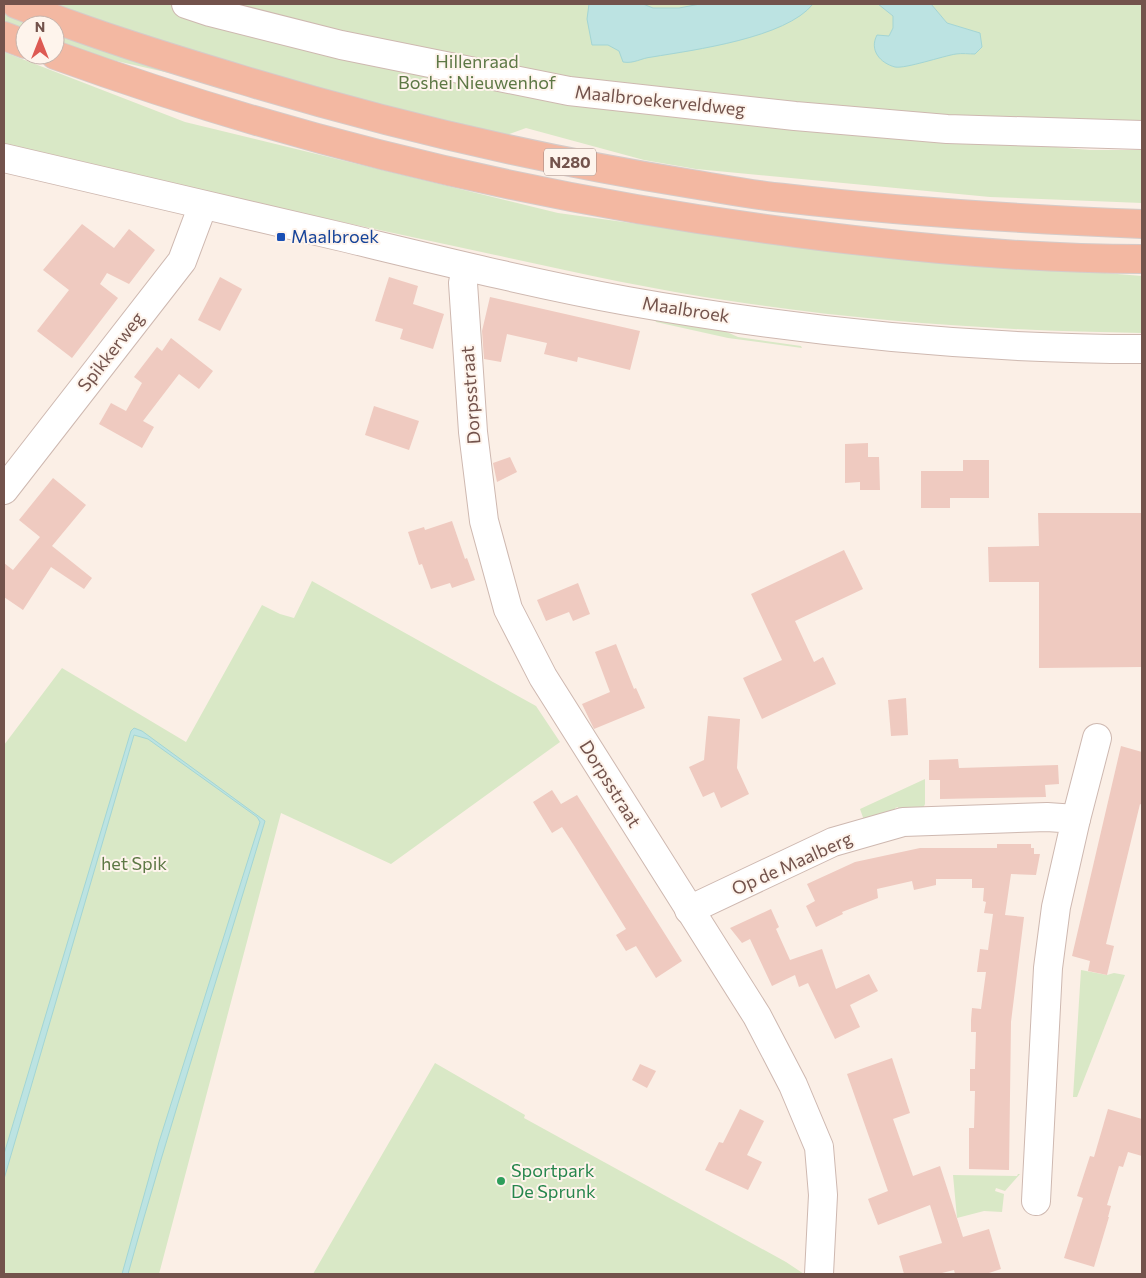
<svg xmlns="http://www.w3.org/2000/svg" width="1146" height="1278" viewBox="0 0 1146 1278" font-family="Commissioner,sans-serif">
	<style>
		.green { fill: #d9e8c6 }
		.water { fill: #bce3e2; stroke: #a3d5d4 }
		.building { fill: #efcac0 }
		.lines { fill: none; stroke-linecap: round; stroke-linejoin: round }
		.minor-casing { stroke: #ceb8b0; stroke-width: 30 }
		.tertiary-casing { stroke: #ceb8b0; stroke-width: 30 }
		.trunk-casing { stroke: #d5cbc9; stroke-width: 30 }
		.minor { stroke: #fff; stroke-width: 28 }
		.tertiary { stroke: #fff; stroke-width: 28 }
		.trunk { stroke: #f3b8a2; stroke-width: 28 }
		.transit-dot { fill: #1a4fb4; stroke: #fef4ec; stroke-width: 2 }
		.leisure-dot { fill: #2e9e5b; stroke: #fef4ec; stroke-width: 2 }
		.labels { text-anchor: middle; stroke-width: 4; stroke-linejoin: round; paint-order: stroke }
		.shield { fill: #fef4ec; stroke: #9d837c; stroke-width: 1 }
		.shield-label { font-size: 16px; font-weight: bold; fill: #73534c }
		.park-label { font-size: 18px; fill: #5d7845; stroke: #fef4ec }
		.street-label { font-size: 18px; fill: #73534c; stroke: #fef4ec }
		.transit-label { font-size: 18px; fill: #164399; stroke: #fef4ec; text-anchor: start }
		.leisure-label { font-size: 18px; fill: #27864d; stroke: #fef4ec; text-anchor: start }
	</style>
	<rect width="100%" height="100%" fill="#fbefe6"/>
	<!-- green -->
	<g class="green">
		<polygon points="4,4 878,4 893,16 893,28 889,36 896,67 957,53 975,54 979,33 947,23 931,4 1142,4 1142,128 802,125 1090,150 1142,150 1142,203 990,197 696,169 644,160 526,128 481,144 55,47 55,25 25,25 25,41 4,36"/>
		<path d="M 4,52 L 185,122 L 558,213 L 834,251 L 1142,276 L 1142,333 C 1005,331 867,322 731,301 C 641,288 552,267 463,248 C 310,216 157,181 4,145 Z"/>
		<polygon points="654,316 711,325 738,337 801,346 802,348 728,338 656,322"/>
		<polygon points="312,581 536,706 560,742 391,864 281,813 159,1274 4,1274 4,745 62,668 186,742 262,605 280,614 294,618"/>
		<polygon points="925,779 925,804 922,811 900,813 898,807 895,808 896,813 865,823 860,809"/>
		<polygon points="1081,970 1107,975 1114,973 1125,975 1077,1097 1073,1097"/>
		<polygon points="435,1063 525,1115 524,1118 786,1262 804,1274 313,1274"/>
		<polygon points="1018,1174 1020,1174 1005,1191 996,1188 995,1191 1004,1194 1002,1212 984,1211 957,1218 953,1175 1017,1176"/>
	</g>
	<!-- water -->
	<g class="water">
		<path d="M 589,4 L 643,4 L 653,8 L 679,8 L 700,4 L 813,4 C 786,38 694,50 652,57 C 641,58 634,64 623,62 L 619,51 L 608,45 L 592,45 L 587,19 Z"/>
		<path d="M 878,4 L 931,4 L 947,23 L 980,33 L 982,47 L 975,54 C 969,54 962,53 956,54 C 943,56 905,69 895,67 C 880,63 869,50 877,35 L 889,36 L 893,28 L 893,16 Z"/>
		<path d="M 134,728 L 142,731 L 265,821 C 220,972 170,1122 128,1274 L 122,1274 L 159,1142 L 260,822 L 257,817 L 148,739 L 134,735 L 4,1179 L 4,1154 L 131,731 Z"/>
	</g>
	<!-- building -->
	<g class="building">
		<polygon points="82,224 114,248 129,229 155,250 129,284 107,273 100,284 118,298 72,358 37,331 69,290 43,270"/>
		<polygon points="220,277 242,289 220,331 198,320"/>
		<polygon points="389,277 418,286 413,304 444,314 433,349 400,339 403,329 375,321"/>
		<polygon points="490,297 640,331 630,370 578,357 577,362 544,354 547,343 507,334 501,362 484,359 482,331"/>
		<polygon points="171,338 213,371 199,389 179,374 143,421 154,427 142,448 99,424 111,403 126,411 142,383 134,377 157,347 162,351"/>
		<polygon points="374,406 419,421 409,450 365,435"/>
		<polygon points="868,443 868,457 879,457 880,490 860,490 860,482 845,483 845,444"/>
		<polygon points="510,457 517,472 497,482 493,463"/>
		<polygon points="963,460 989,460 989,498 950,498 950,508 921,508 921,471 963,471"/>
		<polygon points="53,478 86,505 52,546 92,578 84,589 51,567 23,610 4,597 4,563 13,570 40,537 19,520"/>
		<polygon points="1038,513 1142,513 1142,667 1039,668 1039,582 989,582 988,547 1039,546"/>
		<polygon points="452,521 465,559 467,558 475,580 452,588 450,583 431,589 422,564 419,565 408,532 424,527 425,530"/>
		<polygon points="844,550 863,589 795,621 814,662 823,657 836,684 762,719 743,678 782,660 751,594"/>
		<polygon points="578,583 590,614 573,621 569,612 546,621 537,600"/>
		<polygon points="616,644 634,689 636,688 645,708 594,729 582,704 610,692 595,652"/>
		<polygon points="906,698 908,735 891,736 888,700"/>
		<polygon points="708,716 740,719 737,768 749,794 721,808 714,792 703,797 689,767 704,760"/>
		<polygon points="1121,746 1142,752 1142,805 1140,804 1106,944 1114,946 1107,975 1088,971 1090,961 1072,956"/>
		<polygon points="958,759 959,768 1058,765 1059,784 1045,785 1046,797 940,799 940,780 929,780 929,760"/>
		<polygon points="552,790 561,804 577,795 682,961 656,978 636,946 626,951 616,935 626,929 575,847 562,827 552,833 533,802"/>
		<polygon points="997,844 1031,844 1031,848 1034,848 1034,854 1040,854 1036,875 1011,874 1005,915 1024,917 1011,1022 1009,1170 969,1169 969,1128 974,1128 975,1091 970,1091 970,1069 975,1069 976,1032 971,1032 971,1020 972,1008 981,1009 986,972 977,972 980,949 988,950 993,914 984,913 986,902 983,901 984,888 972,888 972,879 936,879 936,885 914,890 912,881 877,889 878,898 842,912 843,914 816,927 806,906 815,901 807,884 855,862 920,848 997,848"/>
		<polygon points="771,909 779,927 776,929 790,960 822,949 836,989 869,974 878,991 850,1005 860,1027 835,1039 808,983 799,987 795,975 772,986 750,939 742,943 730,928"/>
		<polygon points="892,1058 910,1113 893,1119 913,1176 940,1166 963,1237 989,1229 1001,1269 986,1274 955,1274 954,1270 938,1274 904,1274 899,1256 942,1243 930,1205 878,1225 868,1199 888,1191 847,1074"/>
		<polygon points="640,1064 656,1071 647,1088 632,1080"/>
		<polygon points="740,1109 764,1121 747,1155 762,1162 748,1190 705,1170 719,1142 723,1143"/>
		<polygon points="1108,1109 1142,1119 1142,1156 1128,1152 1123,1167 1119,1166 1107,1205 1111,1206 1108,1217 1109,1217 1094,1267 1064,1258 1083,1198 1077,1196 1090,1156 1094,1157"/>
	</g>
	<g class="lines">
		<!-- minor casing -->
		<g class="minor-casing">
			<g id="minor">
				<polyline points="186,4 210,12 341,45 569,91 795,116 947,129 1142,135"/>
				<polyline points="466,268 463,283 473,432 484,521 508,609 543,677 757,1016 793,1085 819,1147 823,1195 819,1274"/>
				<polyline points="4,490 182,261 203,205"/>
				<polyline points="1076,819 1097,738"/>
				<polyline points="689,910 833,842 903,822 1047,817 1076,819 1056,907 1048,968 1036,1201"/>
			</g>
		</g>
		<!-- tertiary casing -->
		<g class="tertiary-casing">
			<path id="tertiary" d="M 4,158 C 115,184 227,210 338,236 C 434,259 530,283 627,301 C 796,331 970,349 1142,349"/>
		</g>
		<!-- trunk casing -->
		<g class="trunk-casing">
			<g id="trunk">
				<path d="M 16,4 C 91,34 169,58 246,81 C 392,125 541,160 692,184 C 723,189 753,195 784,198 C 903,212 1022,219 1142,224"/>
				<polyline points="4,36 25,44"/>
				<path d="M 55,55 C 295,142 544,201 797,233 C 911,248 1027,259 1142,259"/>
			</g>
		</g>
		<!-- minor -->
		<use href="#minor" class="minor"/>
		<!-- tertiary -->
		<use href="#tertiary" class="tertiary"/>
		<!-- trunk -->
		<use href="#trunk" class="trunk"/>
	</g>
	<!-- markers -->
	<rect class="transit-dot" x="276" y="232" width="10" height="10" rx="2.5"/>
	<circle class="leisure-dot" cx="501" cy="1181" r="5"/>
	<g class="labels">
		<!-- shield labels -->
		<rect class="shield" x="544" y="148.5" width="52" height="27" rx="4"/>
		<g class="shield-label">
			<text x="570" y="168">N280</text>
		</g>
		<!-- park labels -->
		<g class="park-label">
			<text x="477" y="68">Hillenraad<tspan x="477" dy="21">Boshei Nieuwenhof</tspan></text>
			<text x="134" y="870">het Spik</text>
		</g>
		<!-- street labels -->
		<g class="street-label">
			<text transform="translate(660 101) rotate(6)" y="6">Maalbroekerveldweg</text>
			<text transform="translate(686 310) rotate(9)" y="6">Maalbroek</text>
			<text transform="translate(111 352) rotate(-52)" y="6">Spikkerweg</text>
			<text transform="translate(471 395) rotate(-94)" y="6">Dorpsstraat</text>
			<text transform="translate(610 784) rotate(58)" y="6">Dorpsstraat</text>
			<text transform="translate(792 864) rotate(-24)" y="6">Op de Maalberg</text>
		</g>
		<!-- transit labels -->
		<g class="transit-label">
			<text x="291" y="243">Maalbroek</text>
		</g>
		<!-- leisure labels -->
		<g class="leisure-label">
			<text x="511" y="1177">Sportpark<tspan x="511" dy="21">De Sprunk</tspan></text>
		</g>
	</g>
	<!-- border -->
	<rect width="1146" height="1278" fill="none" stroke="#73534c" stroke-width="10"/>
	<!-- north arrow -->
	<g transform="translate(40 40)"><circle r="24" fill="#fef4ec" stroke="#c6b4ac"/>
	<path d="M0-4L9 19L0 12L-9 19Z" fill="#dd5a53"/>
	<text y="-8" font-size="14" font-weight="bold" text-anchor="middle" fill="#73534c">N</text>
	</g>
</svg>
